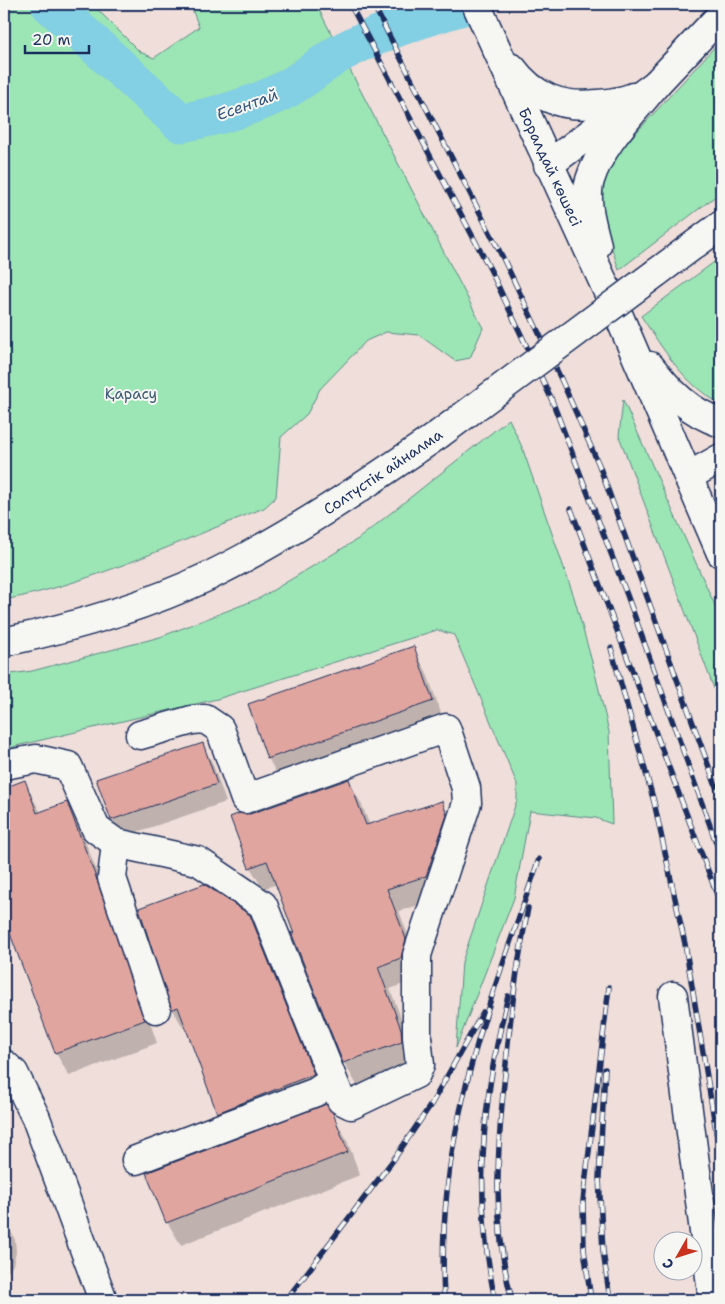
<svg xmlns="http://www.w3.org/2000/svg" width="725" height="1304" viewBox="0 0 725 1304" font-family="'Shantell Sans',sans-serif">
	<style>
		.green { fill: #9ce5b4; stroke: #5c8a89 }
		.shadow { fill: #0003 }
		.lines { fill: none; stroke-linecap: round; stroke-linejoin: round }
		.river { stroke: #83cfe3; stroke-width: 39 }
		.building { fill: #e0a59f; stroke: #1b2f5e }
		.minor-casing { stroke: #1b2f5e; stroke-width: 31 }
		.major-casing { stroke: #1b2f5e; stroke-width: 31 }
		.minor { stroke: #f6f6f2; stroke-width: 28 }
		.major { stroke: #f6f6f2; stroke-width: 28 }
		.rail-casing { stroke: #1b2f5e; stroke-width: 5.5 }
		.rail { stroke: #f6f6f2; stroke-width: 4; stroke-dasharray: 11; stroke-linecap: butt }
		.major-bridge-casing { stroke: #1b2f5e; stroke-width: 31; stroke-linecap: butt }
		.major-bridge { stroke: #f6f6f2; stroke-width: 28 }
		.labels { text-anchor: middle; stroke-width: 4; stroke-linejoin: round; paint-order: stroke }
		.street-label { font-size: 15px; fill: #1b2f5e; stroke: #f6f6f2 }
		.park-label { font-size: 15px; fill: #3b5c74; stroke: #f6f6f2 }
		.water-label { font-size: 16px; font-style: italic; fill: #35577f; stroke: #f6f6f2 }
	</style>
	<rect width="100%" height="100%" fill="#efded9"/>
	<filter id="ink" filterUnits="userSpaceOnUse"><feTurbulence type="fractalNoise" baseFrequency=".02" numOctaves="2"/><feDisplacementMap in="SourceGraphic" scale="10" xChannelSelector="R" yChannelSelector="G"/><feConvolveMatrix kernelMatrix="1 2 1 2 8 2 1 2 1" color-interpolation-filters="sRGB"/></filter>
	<g filter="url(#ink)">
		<!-- green -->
		<g class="green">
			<path d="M 4,4 L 92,4 L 140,52 L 154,58 L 199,27 L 190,4 L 316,4 L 483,328 L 470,358 L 455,361 L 419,335 L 386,332 L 366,341 L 320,389 L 307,414 L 281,437 L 276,497 L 264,508 C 179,541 94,583 4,600 Z"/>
			<polygon points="721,40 721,192 619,270 603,221 600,198 606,175 624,146"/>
			<path d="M 721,257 L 721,404 C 684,385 664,350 641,316 Z"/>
			<polygon points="623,400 721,619 721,707 619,436"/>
			<polygon points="509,419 522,447 574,597 594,669 609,732 612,824 596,818 530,811 514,898 456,1048 462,962 517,800 517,784 454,635 437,630 217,699 16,746 4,751 4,675 32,671 160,637 260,598 358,539"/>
		</g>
		<!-- shadow -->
		<g class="shadow">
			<polygon points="413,648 426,671 445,724 281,781 268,758"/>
			<polygon points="202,745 212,762 226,802 122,837 112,820"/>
			<polygon points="348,780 361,803 370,826 442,803 455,825 439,899 399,911 418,962 414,980 390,989 414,1052 414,1064 357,1085 344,1063 293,935 296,937 277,884 263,889 250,867 250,815"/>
			<polygon points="24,782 41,813 66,803 79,826 110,905 157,1043 69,1076 56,1053 4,915 4,789"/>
			<polygon points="249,916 263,940 326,1098 231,1135 218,1112 188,1031 186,1032 172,1009"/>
			<polygon points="332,1114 346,1138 360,1175 181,1245 167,1222"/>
			<polygon points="4,1217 15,1240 16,1252 13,1265 4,1277"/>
		</g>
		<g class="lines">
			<!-- river -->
			<path class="river" d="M 50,4 L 181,123 C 218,116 257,106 290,87 C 309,76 325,61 344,51 C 384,30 427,16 470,4"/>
		</g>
		<!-- building -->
		<g class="building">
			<polygon points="414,646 433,701 267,759 248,704"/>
			<polygon points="203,743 217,784 111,820 96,779"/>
			<polygon points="349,779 366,825 442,801 447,815 426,876 387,889 406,939 401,958 378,967 401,1029 402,1042 343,1063 291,932 294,934 267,861 249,868 230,817 240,813 250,814"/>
			<polygon points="25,780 37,813 67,802 97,880 145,1020 55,1053 4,918 4,788"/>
			<polygon points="204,884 250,915 314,1074 217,1113 178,1007 171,1010 139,908"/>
			<polygon points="326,1104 333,1113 348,1152 166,1223 146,1173"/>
		</g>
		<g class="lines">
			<!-- minor casing -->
			<g class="minor-casing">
				<g id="minor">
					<polyline points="4,765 36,759 68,766 96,829 116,843 198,861 263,905 341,1100 351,1105 416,1074 420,1065 417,1037 417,955 467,803 466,788 446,728 245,799 220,729 205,719 192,720 140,735"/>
					<polyline points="116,843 112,878 156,1009"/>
					<polyline points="673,996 713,1300"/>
					<polyline points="4,1064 14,1073 36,1118 103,1300"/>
					<polyline points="136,1160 316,1092 332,1081"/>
				</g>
			</g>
			<!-- major casing -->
			<g class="major-casing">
				<g id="major">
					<polyline points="476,4 618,314 721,553"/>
					<path d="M 512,68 C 534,98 562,108 598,104 C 610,103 622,102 633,97"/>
					<polyline points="548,165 656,84 721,15"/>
					<path d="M 597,245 C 592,225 584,200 590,180 C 601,144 633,113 656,84"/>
					<polyline points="656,273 721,225"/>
					<path d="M 650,366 C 670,392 689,412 721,423"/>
					<polyline points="689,476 721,458"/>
					<path d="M 4,642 C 74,627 144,607 209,576 C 290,536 364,486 438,435"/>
				</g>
			</g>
			<!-- minor -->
			<use href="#minor" class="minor"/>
			<!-- major -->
			<use href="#major" class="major"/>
			<!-- rail casing -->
			<g class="rail-casing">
				<g id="rail">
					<polyline points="350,4 491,271 551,398 627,595 721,856"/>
					<polyline points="373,4 503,258 561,379 599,465 721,800"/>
					<polyline points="571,509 721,905"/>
					<polyline points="611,648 654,802 685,944 721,1161"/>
					<polyline points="605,1069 599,1178 603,1251 610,1300"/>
					<polyline points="286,1300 394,1159 432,1103 483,1012"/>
					<path d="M 444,1300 C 441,1237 446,1174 460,1112 C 478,1026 511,942 539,859"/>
					<path d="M 495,1300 C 473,1194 482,1100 508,996"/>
					<path d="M 512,1300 C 492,1227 497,1148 505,1074 C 510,1018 517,963 528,908"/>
					<polyline points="591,1300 584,1249 583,1201 609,987"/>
				</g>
			</g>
			<!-- rail -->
			<use href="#rail" class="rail"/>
			<!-- major-bridge casing -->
			<g class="major-bridge-casing">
				<polyline id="major-bridge" points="438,435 656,273"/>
			</g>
			<!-- major-bridge -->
			<use href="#major-bridge" class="major-bridge"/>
		</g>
	</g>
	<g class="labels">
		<!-- street labels -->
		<g class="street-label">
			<text transform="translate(550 167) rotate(65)" y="5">Боралдай көшесі</text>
			<text transform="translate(383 472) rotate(-34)" y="5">Солтүстік айналма</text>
		</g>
		<!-- park labels -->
		<g class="park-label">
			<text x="131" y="399">Қарасу</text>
		</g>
		<!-- water labels -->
		<g class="water-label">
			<text transform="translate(247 104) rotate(-20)" y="6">Есентай</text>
		</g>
	</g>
	<!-- margin -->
	<rect width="725" height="1304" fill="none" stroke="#f6f6f2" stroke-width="20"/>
	<rect x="10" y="10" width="705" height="1284" fill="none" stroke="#1b2f5e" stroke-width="2" filter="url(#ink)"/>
	<!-- north arrow -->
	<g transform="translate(678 1256) rotate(231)"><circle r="24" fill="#f6f6f2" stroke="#9ea6b7"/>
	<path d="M0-4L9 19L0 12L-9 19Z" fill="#c8321e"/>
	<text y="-8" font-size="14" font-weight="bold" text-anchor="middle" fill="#1b2f5e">С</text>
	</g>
	<!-- scale -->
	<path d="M25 45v8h64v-8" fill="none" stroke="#1b2f5e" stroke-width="2.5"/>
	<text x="32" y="45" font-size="15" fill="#1b2f5e" stroke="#f6f6f2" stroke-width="4" paint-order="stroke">20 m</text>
</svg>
